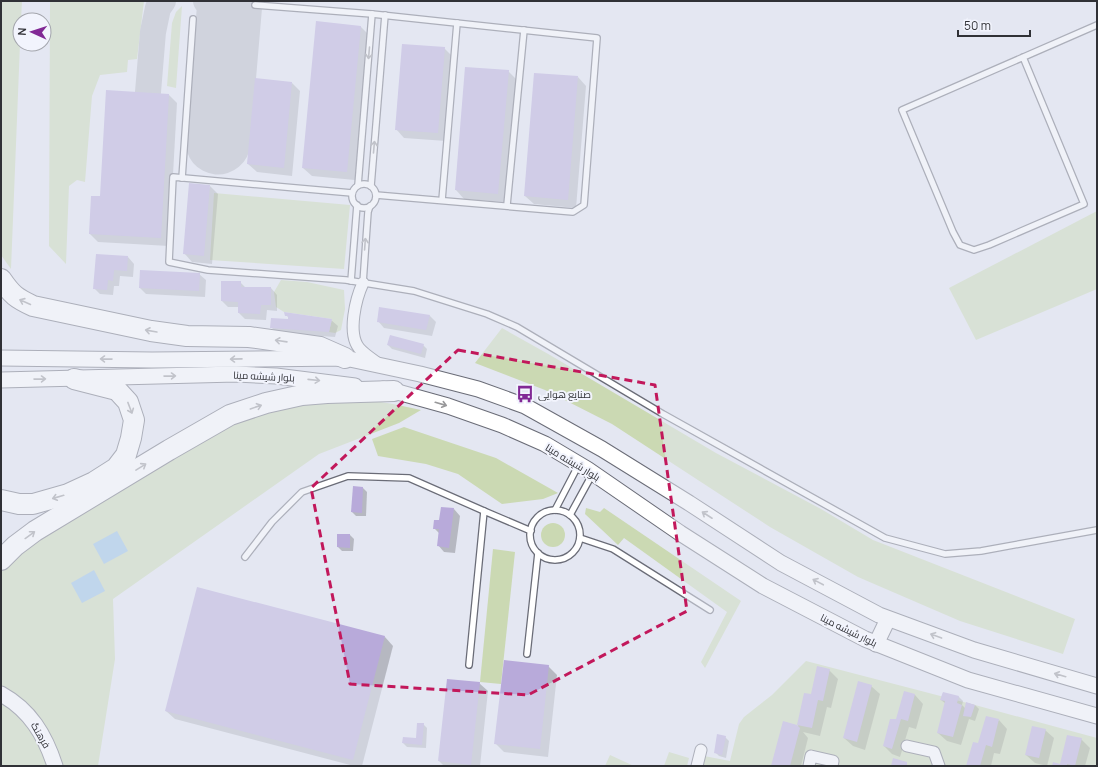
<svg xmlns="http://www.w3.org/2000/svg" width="1098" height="767" viewBox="0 0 1098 767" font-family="Manrope,Cairo,sans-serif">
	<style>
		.green { fill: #cbd9b3 }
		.water { fill: #96c0e5 }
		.shadow { fill: #0003 }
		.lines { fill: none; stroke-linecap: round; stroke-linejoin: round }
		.taxiway { stroke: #b8bbc4; stroke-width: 26 }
		.runway { stroke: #b8bbc4; stroke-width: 65 }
		.building { fill: #b8aada }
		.lane-casing { stroke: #6a6c77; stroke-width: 8 }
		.street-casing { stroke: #6a6c77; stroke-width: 13 }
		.secondary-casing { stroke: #6a6c77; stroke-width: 17 }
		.highway-casing { stroke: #6a6c77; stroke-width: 22 }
		.lane { stroke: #fff; stroke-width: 5.5 }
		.street { stroke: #fff; stroke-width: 11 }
		.secondary { stroke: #fff; stroke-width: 15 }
		.highway { stroke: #fff; stroke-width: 20 }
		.oneway { stroke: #98989a }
		.marked { fill: none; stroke: #c2185b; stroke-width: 3; stroke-dasharray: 8 5; stroke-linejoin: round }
		.labels { text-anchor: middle; stroke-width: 4; stroke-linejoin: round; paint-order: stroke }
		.street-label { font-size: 10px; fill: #303136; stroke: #f2f4fd }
		.poi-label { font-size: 10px; fill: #303136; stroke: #f2f4fd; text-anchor: start }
	</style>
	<rect width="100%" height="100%" fill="#e4e7f2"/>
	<!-- green -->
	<g class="green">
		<polygon points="1,1 22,1 21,20 20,20 20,44 11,269 1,255"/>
		<polygon points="50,1 144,1 137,59 128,60 127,72 100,75 92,96 85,182 77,180 69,186 66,264 49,246"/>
		<polygon points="182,6 176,88 167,86 172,23 176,12"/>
		<polygon points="214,193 350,205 344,269 210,260"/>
		<polygon points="1097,211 1097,289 976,340 949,288"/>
		<polygon points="281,280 307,282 344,290 345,309 341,330 335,333 329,332 332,319 284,312 276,307 274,292"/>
		<polygon points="502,328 550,355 716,453 821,509 873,540 1075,619 1063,654 960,621 858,577 770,527 612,424 545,390 475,363"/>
		<polygon points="357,398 393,404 421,410 399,423 319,454 113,599 115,659 98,766 60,766 1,689 1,572 16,554 202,436 267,408"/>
		<polygon points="404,427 496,458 558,493 543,499 502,504 458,474 426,464 378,456 372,439"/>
		<polygon points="586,508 600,512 604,508 741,601 705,668 701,662 727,612 624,538 618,545 585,514"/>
		<circle cx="553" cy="535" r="12"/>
		<polygon points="493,549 515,552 501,684 480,682"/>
		<polygon points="806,661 975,705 1097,738 1097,766 702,766 704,756 730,761 739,724 744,717 772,695"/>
		<path d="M 1,702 C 24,718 40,741 50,766 L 1,766 Z"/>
		<polygon points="669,752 689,758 687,766 664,766"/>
		<polygon points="610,755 634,766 605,766"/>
	</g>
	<!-- water -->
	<g class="water">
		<polygon points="117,531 128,551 104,564 93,544"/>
		<polygon points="94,570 105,591 82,603 71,583"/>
	</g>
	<!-- shadow -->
	<g class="shadow">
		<polygon points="360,26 369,35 355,180 312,176 303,168"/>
		<polygon points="444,48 453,57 446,141 404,138 396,129"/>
		<polygon points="466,68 508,71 517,80 506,202 464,199 456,190"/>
		<polygon points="578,77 586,86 576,208 534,204 525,196"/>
		<polygon points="292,83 300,91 292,176 257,172 248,164"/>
		<polygon points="169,95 177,103 169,246 98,242 90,234 101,197"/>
		<polygon points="210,186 218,194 212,264 192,262 184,253"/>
		<polygon points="128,257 134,264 133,277 120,276 119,286 114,286 113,295 100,294 94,288"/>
		<polygon points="199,274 206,280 205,297 146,294 140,288"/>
		<polygon points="240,282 246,288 271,288 277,295 277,311 267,310 266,320 245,319 239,313 239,307 228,307 222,301"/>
		<polygon points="286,315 331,320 338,326 335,337 277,333 271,327 291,320"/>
		<polygon points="430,316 436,322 432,336 384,328 378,321"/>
		<polygon points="388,345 423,345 427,349 425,358 392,349"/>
		<polygon points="354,487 363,488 367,492 366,516 356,516 352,512"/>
		<polygon points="454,509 460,516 455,553 444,552 438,545 439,533 434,528"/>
		<polygon points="350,535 354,539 353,551 342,551 338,547"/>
		<polygon points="385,637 393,646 362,766 354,766 175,719 166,711"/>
		<polygon points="548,666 557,675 548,757 504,752 496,744"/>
		<polygon points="829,670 838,679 831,708 827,707 820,736 803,732 808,738 801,766 772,766 798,726 805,694 811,696"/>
		<polygon points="479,683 488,691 480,766 444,766 439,761"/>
		<polygon points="871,686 880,694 865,750 853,746 844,738"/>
		<polygon points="904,693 915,695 923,704 916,729 909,727 900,757 892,754 884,746 897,720"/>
		<polygon points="943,693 959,697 963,701 962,705 966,709 967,703 975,705 979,709 975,721 969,719 961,745 947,741 938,733 946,704 941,700"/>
		<polygon points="999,720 1007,729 1000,754 994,753 991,766 967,766 979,744"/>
		<polygon points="423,724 427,728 426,748 407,747 403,743 417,739"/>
		<polygon points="1045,730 1054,738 1047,766 1035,763 1026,755"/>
		<polygon points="725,737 729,741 726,758 719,756 715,752"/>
		<polygon points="1081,739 1090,748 1085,766 1053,766 1061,765"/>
	</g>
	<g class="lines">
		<!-- taxiway -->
		<g class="taxiway">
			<path d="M 206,1 C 222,6 223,11 228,26"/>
			<polyline points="148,92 153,32 158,8 163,1"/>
		</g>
		<!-- runway -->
		<polyline class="runway" points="218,142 230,1"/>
	</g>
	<!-- building -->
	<g class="building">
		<polygon points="316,21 361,26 347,172 302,168"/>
		<polygon points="402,44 445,47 438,133 395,130"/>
		<polygon points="465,67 509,70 498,194 455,190"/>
		<polygon points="534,73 578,76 568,200 524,196"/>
		<polygon points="255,78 292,82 284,168 247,164"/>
		<polygon points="106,90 169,94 161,238 89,234 91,196 100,196"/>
		<polygon points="189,183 210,185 204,256 183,254"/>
		<polygon points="96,254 128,256 127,271 114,270 113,281 108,280 107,290 93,289"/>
		<polygon points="140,270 200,273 199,291 139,288"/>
		<polygon points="221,281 241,281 241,287 271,287 271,305 261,305 260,314 238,313 238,302 221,301"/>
		<polygon points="379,307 430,315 426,330 377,322"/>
		<polygon points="284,312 332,319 329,332 270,328 271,318 288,319 288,316 285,316"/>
		<polygon points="390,335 424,344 421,354 387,345"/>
		<polygon points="353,486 363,487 362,513 351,512"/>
		<polygon points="441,507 454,508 449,548 437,546 439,529 433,529 434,520 439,520"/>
		<polygon points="337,534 350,534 350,548 337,547"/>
		<polygon points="197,587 385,636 353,760 165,711"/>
		<polygon points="504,660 549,665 540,749 494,744"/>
		<polygon points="817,666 830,669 823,701 818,700 812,728 797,725 804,693 811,694"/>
		<polygon points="447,679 480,682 471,765 438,761"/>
		<polygon points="858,681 872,685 857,742 843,738"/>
		<polygon points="904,691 915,694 908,721 901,719 892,749 883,746 890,719 896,719"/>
		<polygon points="943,692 959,696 957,703 962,705 953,737 937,733 945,701 940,700"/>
		<polygon points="966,702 975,705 971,717 963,716"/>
		<polygon points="986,716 999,719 992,747 986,745 980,766 966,766 973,742 978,743"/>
		<polygon points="783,721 797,725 800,728 790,766 771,766"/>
		<polygon points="417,723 424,723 422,745 402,743 403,737 416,738"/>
		<polygon points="1032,726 1046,729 1039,758 1025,755"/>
		<polygon points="717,734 726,736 722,755 714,753"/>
		<polygon points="1067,735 1082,738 1075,766 1067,764 1067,766 1052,766 1053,762 1060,764"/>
		<polygon points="893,758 907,762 907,766 891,766"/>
	</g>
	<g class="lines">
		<!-- lane casing -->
		<g class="lane-casing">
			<g id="lane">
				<polyline points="255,5 372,14 597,38 584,205 573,212 376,195"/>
				<polyline points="1023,57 1084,204 989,245 974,250 960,245 953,232 902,110 1097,25"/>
				<polyline points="182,178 193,19"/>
				<circle cx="364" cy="196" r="12"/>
				<polyline points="358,185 372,14"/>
				<polyline points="371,186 385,15"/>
				<polyline points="352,193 173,177 169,262 208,270 346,280 414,291 487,314 517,327 663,414 885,538 945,554 981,551 1097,530"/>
				<polyline points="442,200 457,23"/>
				<polyline points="507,205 524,30"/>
				<polyline points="351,281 357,205"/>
				<polyline points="363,283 368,212 370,206"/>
				<polyline points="555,510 579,464"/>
				<circle cx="555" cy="535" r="25"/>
				<polyline points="570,515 593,473"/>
				<polyline points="580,538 613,549 710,610"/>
				<polyline points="245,557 272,522 302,492 348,476 409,478 484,511"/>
				<polyline points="527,654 538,553"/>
				<polyline points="469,665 484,511 531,531"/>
			</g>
		</g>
		<!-- street casing -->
		<g class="street-casing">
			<g id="street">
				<path d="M 363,283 C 356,298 347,333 359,348 C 364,354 372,359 379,364"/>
				<polyline points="907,746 934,752 939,766"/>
				<polyline points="697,766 701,750"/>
				<polyline points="809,766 811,756 833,761 832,766"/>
			</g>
		</g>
		<!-- secondary casing -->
		<g class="secondary-casing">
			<g id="secondary">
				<polyline points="1,358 152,360 345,358 420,374 478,389 525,406 602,449 689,503 781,563 879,615 974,650 1097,686"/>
				<polyline points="1,380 236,374 276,376 355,386"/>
				<polyline points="383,389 394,391 448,406 502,425 545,444 587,469 680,533 763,586 865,639 968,680 1097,716"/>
				<polyline points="876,644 888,619"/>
				<path d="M 1,694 C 30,710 45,735 55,766"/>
			</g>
		</g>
		<!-- highway casing -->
		<g class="highway-casing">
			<g id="highway">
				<path d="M 1,279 C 12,295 16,298 33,306 L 151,331 L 187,336 L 249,337 L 320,347 L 345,358"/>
				<polyline points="1,500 19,504 33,504 68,494 94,482 116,468 126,455 131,438 134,420 128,402 117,390 74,379"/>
				<polyline points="1,560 15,546 35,531 169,450 230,415 266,403 302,395 327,393 394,391"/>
			</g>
		</g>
		<!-- lane -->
		<use href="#lane" class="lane"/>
		<!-- street -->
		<use href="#street" class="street"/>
		<!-- secondary -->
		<use href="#secondary" class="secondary"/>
		<!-- highway -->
		<use href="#highway" class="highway"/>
	</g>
	<!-- one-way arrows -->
	<defs><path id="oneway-shaft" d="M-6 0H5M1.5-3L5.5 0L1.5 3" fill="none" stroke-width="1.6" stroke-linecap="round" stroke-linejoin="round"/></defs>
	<g class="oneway">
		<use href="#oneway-shaft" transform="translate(369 53) rotate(95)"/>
		<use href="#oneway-shaft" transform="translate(374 147) rotate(-85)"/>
		<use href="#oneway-shaft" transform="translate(365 244) rotate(-86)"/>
		<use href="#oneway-shaft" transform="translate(25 302) rotate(-156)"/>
		<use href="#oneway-shaft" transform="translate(151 331) rotate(-170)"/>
		<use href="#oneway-shaft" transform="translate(281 341) rotate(-172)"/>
		<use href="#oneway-shaft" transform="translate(106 359) rotate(-179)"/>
		<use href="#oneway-shaft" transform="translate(236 359) rotate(179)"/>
		<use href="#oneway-shaft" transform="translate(170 376) rotate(-1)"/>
		<use href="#oneway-shaft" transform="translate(40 379) rotate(-1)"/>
		<use href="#oneway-shaft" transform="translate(314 380) rotate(6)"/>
		<use href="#oneway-shaft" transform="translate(441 404) rotate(16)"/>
		<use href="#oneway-shaft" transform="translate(256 407) rotate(-19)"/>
		<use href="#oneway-shaft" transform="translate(130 408) rotate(69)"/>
		<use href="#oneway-shaft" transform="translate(141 467) rotate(-32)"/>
		<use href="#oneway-shaft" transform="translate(58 497) rotate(164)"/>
		<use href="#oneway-shaft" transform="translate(707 515) rotate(-147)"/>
		<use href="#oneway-shaft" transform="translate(30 535) rotate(-36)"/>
		<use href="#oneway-shaft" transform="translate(818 582) rotate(-152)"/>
		<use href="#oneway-shaft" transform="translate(936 636) rotate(-160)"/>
		<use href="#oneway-shaft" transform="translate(1060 675) rotate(-164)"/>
	</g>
	<!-- marked area -->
	<path d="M0 0H1098V767H0ZM 458,350 L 655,385 L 687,611 L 528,695 L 350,684 L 311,488 Z" fill="#e4e7f2" fill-opacity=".55" fill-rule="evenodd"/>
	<path class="marked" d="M 458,350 L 655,385 L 687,611 L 528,695 L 350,684 L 311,488 Z"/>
	<!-- icons -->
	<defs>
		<g id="bus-bare" transform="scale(1.38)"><path d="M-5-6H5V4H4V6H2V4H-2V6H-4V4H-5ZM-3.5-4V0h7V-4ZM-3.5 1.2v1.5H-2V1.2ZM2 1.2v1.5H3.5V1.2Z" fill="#812895" stroke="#f2f4fd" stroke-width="2.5" paint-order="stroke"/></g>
	</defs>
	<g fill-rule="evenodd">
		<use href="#bus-bare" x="525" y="394"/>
	</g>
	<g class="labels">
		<!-- street labels -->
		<g class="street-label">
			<text transform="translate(264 376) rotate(3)" y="4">بلوار شیشه مینا</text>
			<text transform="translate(573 462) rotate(31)" y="4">بلوار شیشه مینا</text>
			<text transform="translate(849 630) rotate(26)" y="4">بلوار شیشه مینا</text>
			<text transform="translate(41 735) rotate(60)" y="4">فرهنگ</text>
		</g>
		<!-- poi labels -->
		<g class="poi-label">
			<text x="538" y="398">صنایع هوایی</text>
		</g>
	</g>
	<!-- border -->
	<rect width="1098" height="767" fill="none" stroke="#303136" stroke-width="4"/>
	<!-- north arrow -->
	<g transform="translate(32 32) rotate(273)"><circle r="19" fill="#f2f4fd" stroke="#a4a6ad"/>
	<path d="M0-3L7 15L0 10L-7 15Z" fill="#812895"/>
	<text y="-6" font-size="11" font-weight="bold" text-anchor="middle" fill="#303136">N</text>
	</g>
	<!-- scale -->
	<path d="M958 30v6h72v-6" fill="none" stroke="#303136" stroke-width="2"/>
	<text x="964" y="30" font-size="12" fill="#303136" stroke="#f2f4fd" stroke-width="3" paint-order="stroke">50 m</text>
</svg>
